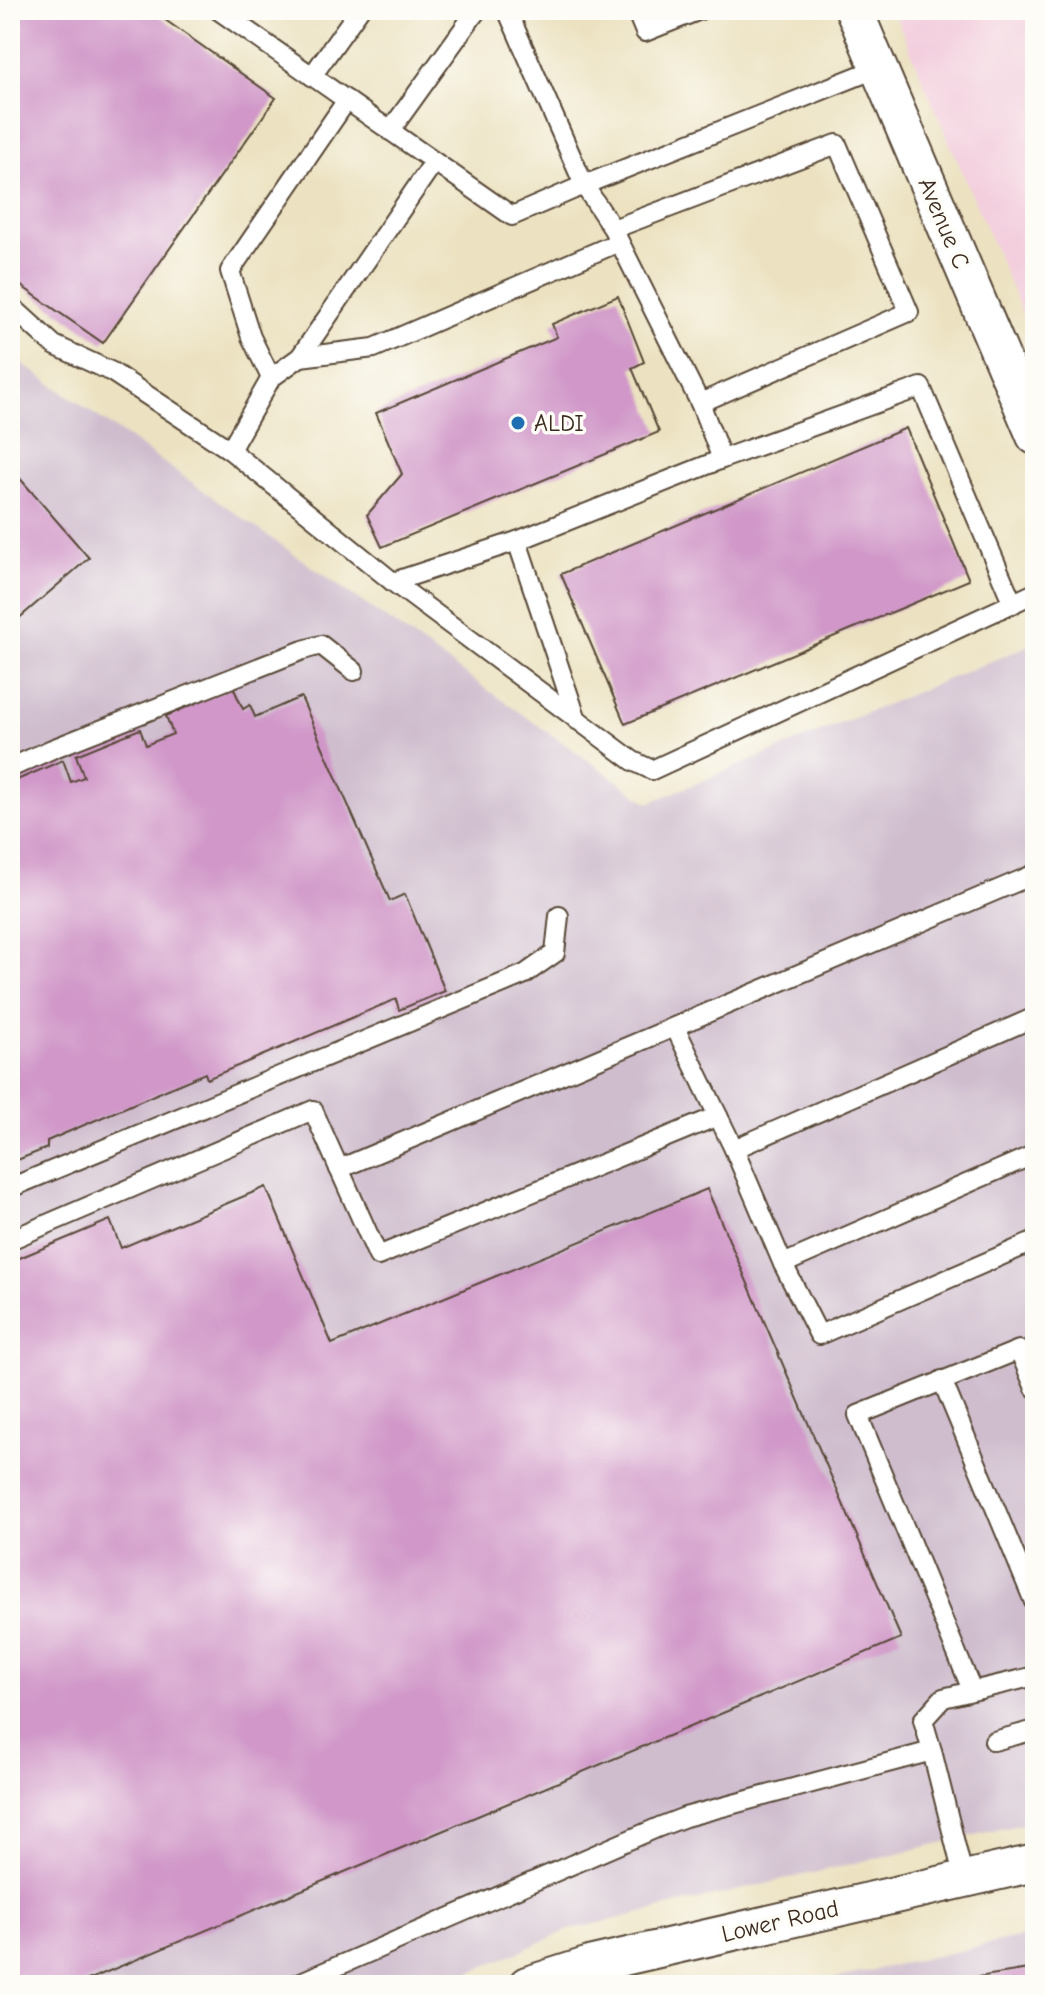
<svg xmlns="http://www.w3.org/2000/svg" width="1045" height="1995" viewBox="0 0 1045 1995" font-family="'Comic Neue',sans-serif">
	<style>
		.built { fill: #f3cfde }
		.industrial { fill: #cfbdce }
		.building { fill: #d097c8 }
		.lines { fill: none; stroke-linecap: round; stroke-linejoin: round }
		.lane-casing { stroke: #564636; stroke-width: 22 }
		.street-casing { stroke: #564636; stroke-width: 40 }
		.lane { stroke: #fff; stroke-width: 18 }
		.street { stroke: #fff; stroke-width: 36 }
		.poi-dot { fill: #1f6fb2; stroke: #fdfcf7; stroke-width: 3 }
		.labels { text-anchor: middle; stroke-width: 7; stroke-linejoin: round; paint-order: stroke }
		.street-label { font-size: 24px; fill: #3b2a1e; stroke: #fdfcf7 }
		.poi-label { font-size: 24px; fill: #3b2a1e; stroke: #fdfcf7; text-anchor: start }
	</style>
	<rect width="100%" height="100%" fill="#fdfcf7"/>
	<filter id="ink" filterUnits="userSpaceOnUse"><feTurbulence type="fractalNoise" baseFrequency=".0125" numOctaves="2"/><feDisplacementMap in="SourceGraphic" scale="16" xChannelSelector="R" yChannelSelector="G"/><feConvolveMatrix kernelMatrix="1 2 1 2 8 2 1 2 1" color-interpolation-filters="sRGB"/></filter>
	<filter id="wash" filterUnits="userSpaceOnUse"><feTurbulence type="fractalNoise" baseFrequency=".006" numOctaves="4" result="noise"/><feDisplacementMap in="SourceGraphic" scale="32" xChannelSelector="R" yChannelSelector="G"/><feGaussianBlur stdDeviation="1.8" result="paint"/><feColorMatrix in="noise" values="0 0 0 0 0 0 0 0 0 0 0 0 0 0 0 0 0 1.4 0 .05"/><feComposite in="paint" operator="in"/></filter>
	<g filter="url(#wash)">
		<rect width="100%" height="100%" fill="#ece2c1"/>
		<!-- built -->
		<polygon class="built" points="893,10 1035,10 1035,343"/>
		<!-- industrial -->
		<g class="industrial">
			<polygon points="10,355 649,803 1035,643 1035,1821 569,1930 441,1985 10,1985"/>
			<polygon points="1035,1934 1035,1985 806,1985"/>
		</g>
		<g id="blocks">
			<!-- building -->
			<g class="building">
				<polygon points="10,10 151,10 276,98 103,343 10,278"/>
				<polygon points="618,296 644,362 632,368 659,432 382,547 367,515 402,474 376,413 557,337 552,324"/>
				<polygon points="906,428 969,580 625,724 561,574"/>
				<polygon points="10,467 89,558 10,626"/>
				<polygon points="233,687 243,709 250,705 255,717 301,697 390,901 405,894 445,991 399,1010 396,999 207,1079 205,1073 47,1141 47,1148 10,1163 10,783 63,760 71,782 84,777 76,755 140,729 146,745 173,734 166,716"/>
				<polygon points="266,1187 332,1344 707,1189 901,1638 76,1985 10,1985 10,1262 110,1220 121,1248"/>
				<polygon points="1035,1968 1035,1985 939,1985 939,1983"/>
			</g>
		</g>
	</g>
	<g filter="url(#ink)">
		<use href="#blocks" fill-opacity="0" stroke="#564636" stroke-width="2"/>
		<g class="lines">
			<!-- lane casing -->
			<g class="lane-casing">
				<g id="lane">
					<polyline points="218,10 512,216 584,185 613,229 837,144 909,312 700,403 613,229"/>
					<polyline points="507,10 584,185 878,68"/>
					<polyline points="636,10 645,32 700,10"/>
					<polyline points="312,76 359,10"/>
					<polyline points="390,131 477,10"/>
					<polyline points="10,305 54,345 112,372 230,450 393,582 633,761 652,770 1035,593"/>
					<polyline points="300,357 374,348 619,242"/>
					<polyline points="271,378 251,337 230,271 347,100"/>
					<polyline points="700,403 722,459 921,387 1013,604"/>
					<polyline points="230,450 271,378 300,357 434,162"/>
					<polyline points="517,541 577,720"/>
					<polyline points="393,582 517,541 722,459"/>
					<polyline points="10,768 52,749 303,650 321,645 354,671"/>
					<polyline points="1035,1017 734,1149 783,1264 819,1335 1035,1241"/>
					<polyline points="675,1027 734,1149"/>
					<polyline points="339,1169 1035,874"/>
					<polyline points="10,1188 525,974 555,953 559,916"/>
					<polyline points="10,1240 313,1110 378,1256 718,1116"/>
					<polyline points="783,1264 1035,1154"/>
					<polyline points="942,1380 1035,1604"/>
					<polyline points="972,1690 858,1415 1019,1350 1035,1388"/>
					<polyline points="994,1741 1035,1730"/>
					<polyline points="932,1751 923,1720 943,1698 1035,1676"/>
					<polyline points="294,1985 659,1827 685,1817 932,1751 964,1879"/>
				</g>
			</g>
			<!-- street casing -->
			<g class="street-casing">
				<g id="street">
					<polyline points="854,10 1035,436"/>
					<polyline points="527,1985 593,1964 1035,1863"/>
				</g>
			</g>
			<!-- lane -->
			<use href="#lane" class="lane"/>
			<!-- street -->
			<use href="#street" class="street"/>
		</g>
	</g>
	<!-- markers -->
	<circle class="poi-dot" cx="518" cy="423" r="8"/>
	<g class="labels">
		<!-- street labels -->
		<g class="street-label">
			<text transform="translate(944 223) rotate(67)" y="8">Avenue C</text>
			<text transform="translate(780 1921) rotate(-13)" y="8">Lower Road</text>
		</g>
		<!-- poi labels -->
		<g class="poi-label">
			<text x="534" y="431">ALDI</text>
		</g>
	</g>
	<!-- margin -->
	<rect width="1045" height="1995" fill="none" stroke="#fdfcf7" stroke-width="40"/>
</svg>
